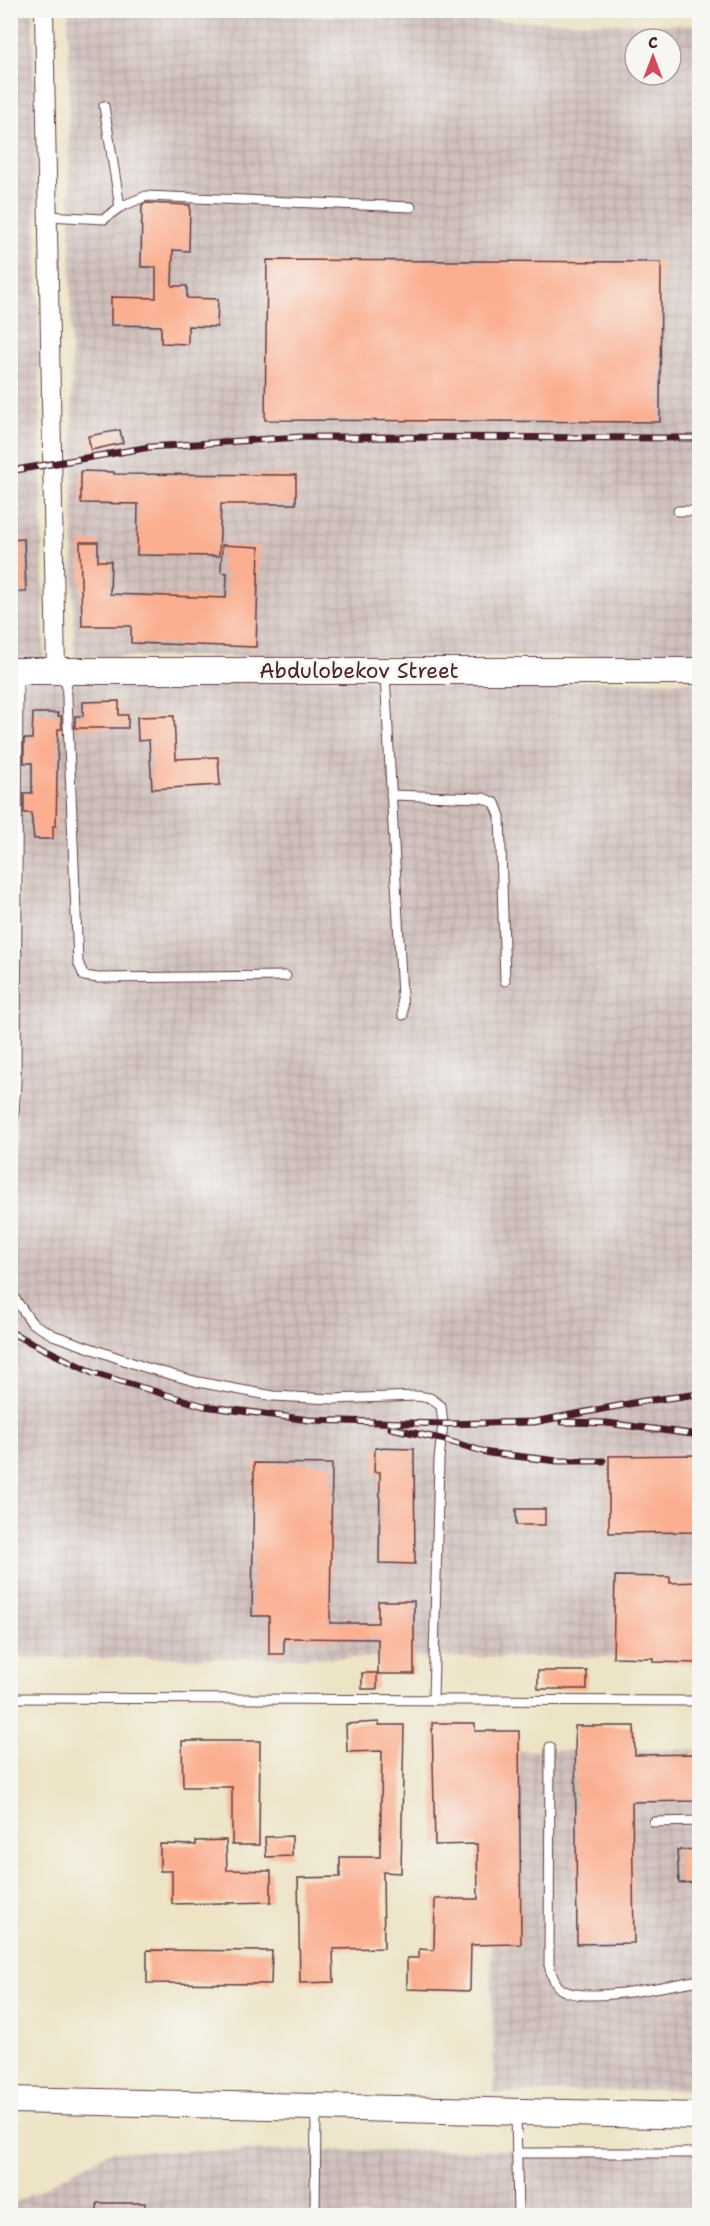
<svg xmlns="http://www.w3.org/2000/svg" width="710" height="2226" viewBox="0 0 710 2226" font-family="'Shantell Sans',sans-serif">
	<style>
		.industrial { fill: url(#industrial-grid); fill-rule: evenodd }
		.building { fill: #fbaf90 }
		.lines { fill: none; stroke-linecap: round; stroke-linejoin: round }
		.lane-casing { stroke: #623d42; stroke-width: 11 }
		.street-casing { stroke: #623d42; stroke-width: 20 }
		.secondary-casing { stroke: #623d42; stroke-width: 28 }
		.lane { stroke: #fff; stroke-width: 9 }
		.street { stroke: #fff; stroke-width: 18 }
		.secondary { stroke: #fff; stroke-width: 26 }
		.rail-casing { stroke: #4a1f2b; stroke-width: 7 }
		.rail { stroke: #f6f6f2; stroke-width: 4.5; stroke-dasharray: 14; stroke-linecap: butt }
		.labels { text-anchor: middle; stroke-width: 6; stroke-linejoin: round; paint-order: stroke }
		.street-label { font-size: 21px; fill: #4a1f2b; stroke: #f6f6f2 }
	</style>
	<defs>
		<pattern id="industrial-grid" width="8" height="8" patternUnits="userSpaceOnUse" patternTransform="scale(1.5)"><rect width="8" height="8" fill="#d0c0bc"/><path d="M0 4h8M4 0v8" fill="none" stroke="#b4a5a2"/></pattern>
	</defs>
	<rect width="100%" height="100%" fill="#f6f6f2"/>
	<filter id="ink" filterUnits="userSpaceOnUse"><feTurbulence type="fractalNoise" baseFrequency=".0167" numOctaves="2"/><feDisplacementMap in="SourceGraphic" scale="12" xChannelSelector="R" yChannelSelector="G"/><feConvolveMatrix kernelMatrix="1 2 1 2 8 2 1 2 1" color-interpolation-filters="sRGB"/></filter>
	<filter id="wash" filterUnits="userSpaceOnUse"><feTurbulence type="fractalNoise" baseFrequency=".008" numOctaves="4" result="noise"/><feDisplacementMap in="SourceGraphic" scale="24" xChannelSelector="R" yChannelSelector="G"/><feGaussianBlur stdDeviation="1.35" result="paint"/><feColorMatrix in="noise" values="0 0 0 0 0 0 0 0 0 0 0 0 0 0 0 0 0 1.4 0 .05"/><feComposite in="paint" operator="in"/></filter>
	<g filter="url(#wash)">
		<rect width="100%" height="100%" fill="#ede4c6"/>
		<!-- industrial -->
		<g class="industrial">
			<polygon points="10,11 33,11 44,666 11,667"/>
			<path d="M 68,11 L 699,25 L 699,656 L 74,657 ZM 635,39 L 671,39 L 671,75 L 635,75 Z"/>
			<polygon points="20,677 699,682 699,1657 11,1658 10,1158 17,1135"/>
			<polygon points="699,1749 699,2089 494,2093 487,1751"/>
			<polygon points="699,2149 699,2215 11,2216 11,2205 111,2151"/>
		</g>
		<g id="blocks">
			<!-- building -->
			<g class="building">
				<polygon points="146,203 190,205 189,251 173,250 172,286 187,286 187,298 218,299 217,327 188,326 188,344 161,343 161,326 111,325 111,297 156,298 156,267 141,267 142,205"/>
				<polygon points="267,260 661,262 660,422 265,420"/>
				<polygon points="120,430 123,443 91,450 88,436"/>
				<polygon points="81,471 114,472 114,474 296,475 296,504 221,504 219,556 137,555 138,504 81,503"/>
				<polygon points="24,539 26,592 13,592 11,540"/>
				<polygon points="80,542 98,542 98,561 111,561 110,594 226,598 227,573 221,572 222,545 259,547 256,647 131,643 131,626 82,626"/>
				<polygon points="119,701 119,715 128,715 128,728 75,728 75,716 83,716 83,702"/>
				<polygon points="33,713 58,713 58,716 61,716 62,729 58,729 56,826 53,826 53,839 34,839 31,813 24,813 24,793 32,793 32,763 24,763 24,739 32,739"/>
				<polygon points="174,716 176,759 218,757 220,785 152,789 149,740 138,741 137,717"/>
				<polygon points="375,1448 414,1449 415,1564 379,1563 380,1472 374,1472"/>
				<polygon points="699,1455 699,1532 609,1533 609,1456"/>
				<polygon points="254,1463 332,1464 330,1623 378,1623 378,1601 414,1601 414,1674 378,1674 378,1639 284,1638 284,1654 269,1654 269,1616 252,1616"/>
				<rect x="516" y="1509" width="29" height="16"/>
				<polygon points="615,1576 670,1577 670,1583 699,1582 699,1663 653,1662 653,1658 613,1657"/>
				<rect x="538" y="1671" width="49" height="18"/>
				<rect x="362" y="1673" width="15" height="16"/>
				<polygon points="379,1722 379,1725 404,1725 401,1873 383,1872 384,1948 333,1949 334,1982 300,1983 298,1878 340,1877 340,1857 380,1857 382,1751 347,1752 346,1724"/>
				<polygon points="432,1723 475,1723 475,1731 519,1731 521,1944 471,1945 470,1991 407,1989 407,1958 419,1958 419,1949 434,1950 435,1899 478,1899 477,1844 435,1845"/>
				<polygon points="575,1726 634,1726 635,1755 699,1754 699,1801 632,1802 634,1943 577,1944"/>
				<polygon points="182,1741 260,1741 259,1845 232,1845 232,1787 183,1787"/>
				<polygon points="292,1836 292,1856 266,1857 265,1837"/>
				<polygon points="226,1840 227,1870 271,1871 271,1902 172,1904 172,1871 160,1871 160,1844 196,1845 196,1841"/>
				<polygon points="699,1849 699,1882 679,1883 677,1850"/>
				<polygon points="147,1950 272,1951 271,1984 147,1983"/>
				<rect x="97" y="2203" width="48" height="13"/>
			</g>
		</g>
	</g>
	<g filter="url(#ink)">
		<use href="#blocks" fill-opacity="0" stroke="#623d42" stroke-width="1.5"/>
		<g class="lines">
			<!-- lane casing -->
			<g class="lane-casing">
				<g id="lane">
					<polyline points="104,106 120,207"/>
					<polyline points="47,216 104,219 120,207 146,196 411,207"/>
					<polyline points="678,511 700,511"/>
					<polyline points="385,673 403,1015"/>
					<polyline points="66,674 78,962 84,976 98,978 286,976"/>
					<polyline points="391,795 483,798 495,803 500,816 505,981"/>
					<polyline points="10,1125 14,1115 16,1081 18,673"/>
					<polyline points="10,1292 32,1323 53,1335 144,1367 198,1382 273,1396 333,1399 417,1396 430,1398 441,1406 443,1424 439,1459 433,1700"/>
					<polyline points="17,1698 700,1701"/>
					<path d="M 550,1747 L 549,1965 C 551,1972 554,1984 561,1989 C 584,2005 670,1985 700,1980"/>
					<polyline points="654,1822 700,1821"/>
					<polyline points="516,2113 518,2216"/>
					<polyline points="517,2153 700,2153"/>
					<polyline points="315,2216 316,2110"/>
				</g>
			</g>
			<!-- street casing -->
			<g class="street-casing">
				<polyline id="street" points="44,10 56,671"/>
			</g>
			<!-- secondary casing -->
			<g class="secondary-casing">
				<g id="secondary">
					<polyline points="10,671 700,671"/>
					<polyline points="10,2100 700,2116"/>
				</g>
			</g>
			<!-- lane -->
			<use href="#lane" class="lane"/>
			<!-- street -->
			<use href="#street" class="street"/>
			<!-- secondary -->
			<use href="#secondary" class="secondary"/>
			<!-- rail casing -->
			<g class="rail-casing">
				<g id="rail">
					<polyline points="10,471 150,447 300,437 700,438"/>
					<polyline points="10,1332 93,1373 204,1406 309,1420 443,1424 534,1422 644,1401 700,1394"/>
					<polyline points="562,1422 607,1423 700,1435"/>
					<polyline points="391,1428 441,1439 489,1453 558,1461 603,1461"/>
				</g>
			</g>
			<!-- rail -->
			<use href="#rail" class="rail"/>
		</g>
	</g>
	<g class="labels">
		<!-- street labels -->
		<g class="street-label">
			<text x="359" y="678">Abdulobekov Street</text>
		</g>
	</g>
	<!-- margin -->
	<rect width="710" height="2226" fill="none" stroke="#f6f6f2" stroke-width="36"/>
	<!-- north arrow -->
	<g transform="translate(653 57)"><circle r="28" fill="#f6f6f2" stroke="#b1a0a2" stroke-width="1.5"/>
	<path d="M0-4.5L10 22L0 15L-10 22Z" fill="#d1495b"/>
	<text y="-9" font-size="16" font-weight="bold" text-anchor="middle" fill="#4a1f2b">С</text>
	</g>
</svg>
